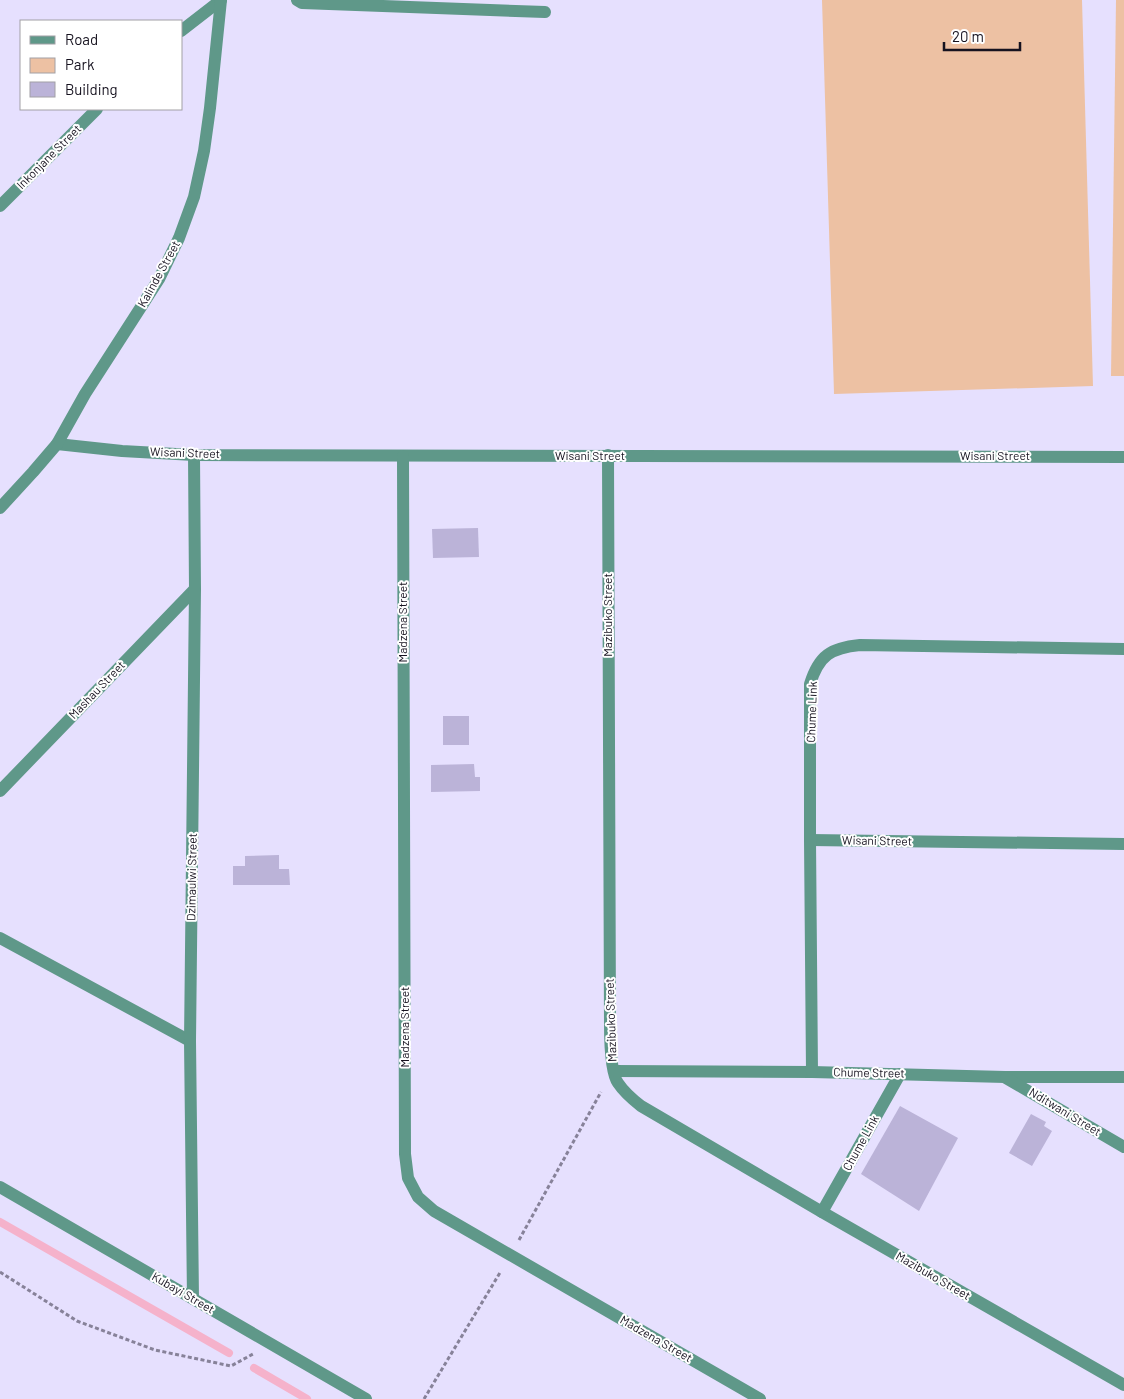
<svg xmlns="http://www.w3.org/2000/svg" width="1124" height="1399" viewBox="0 0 1124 1399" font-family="Barlow,sans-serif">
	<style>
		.green { fill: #edc1a3 }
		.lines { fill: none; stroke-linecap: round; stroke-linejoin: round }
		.stream { stroke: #f5b2cb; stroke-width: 8 }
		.building { fill: #bbb3d8 }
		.path { stroke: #878299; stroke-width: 3; stroke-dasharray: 4 2.5; stroke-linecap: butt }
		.minor { stroke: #5f9889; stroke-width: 12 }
		.labels { text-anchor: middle; stroke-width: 4; stroke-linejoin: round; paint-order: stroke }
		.street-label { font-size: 12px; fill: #16121f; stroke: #fff }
	</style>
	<rect width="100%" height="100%" fill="#e6e0fe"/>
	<!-- green -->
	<g class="green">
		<polygon points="822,0 1082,0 1093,386 834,394"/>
		<polygon points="1116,0 1124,0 1124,376 1111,376"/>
	</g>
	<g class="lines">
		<!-- stream -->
		<g class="stream">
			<polyline points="0,1222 229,1353"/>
			<polyline points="254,1368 307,1399"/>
		</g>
	</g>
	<!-- building -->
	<g class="building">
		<polygon points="478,528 479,557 433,558 432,529"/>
		<rect x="443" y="716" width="26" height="29"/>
		<polygon points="474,764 475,777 480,777 480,791 431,792 431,765"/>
		<polygon points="279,855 279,869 289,869 290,885 233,885 233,866 245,866 245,856"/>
		<polygon points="900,1106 958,1138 919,1211 861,1174"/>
		<polygon points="1031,1114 1046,1122 1044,1126 1052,1131 1032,1166 1009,1153"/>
	</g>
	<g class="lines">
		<!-- path -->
		<g class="path">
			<polyline points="519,1240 601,1092"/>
			<polyline points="0,1272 77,1321 155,1350 231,1366 253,1354"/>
			<polyline points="424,1399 501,1271"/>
		</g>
		<!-- minor -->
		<g class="minor">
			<polyline points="297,0 302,3 545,12"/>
			<polyline points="181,31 221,0"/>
			<polyline points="0,206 97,109"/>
			<polyline points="57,444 122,451 194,455 1124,457"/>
			<path d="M 608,455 L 610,1024 C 610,1038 610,1072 618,1083 C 624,1092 632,1099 641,1106 L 822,1212 L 1124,1385"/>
			<polyline points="403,456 405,1154 408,1178 418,1197 434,1211 760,1399"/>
			<polyline points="0,508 33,472 57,444 85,394 159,279 179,238 194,197 204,151 210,108 221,0"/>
			<polyline points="0,791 195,589"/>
			<polyline points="810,840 1124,844"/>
			<polyline points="0,938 190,1041"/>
			<polyline points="614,1071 812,1072 1005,1077 1124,1077"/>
			<path d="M 812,1072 L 810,840 L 810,684 C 819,655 831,648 860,645 L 1124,649"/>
			<polyline points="1006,1078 1124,1147"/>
			<polyline points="0,1187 366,1399"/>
			<polyline points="822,1212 900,1074"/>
			<polyline points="193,1299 190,1041 195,589 194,455"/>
		</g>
	</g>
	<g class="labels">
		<!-- street labels -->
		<g class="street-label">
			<text transform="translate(49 157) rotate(-45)" y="4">Inkonjane Street</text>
			<text transform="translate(159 274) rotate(-61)" y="4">Kalinde Street</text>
			<text transform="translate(185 453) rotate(2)" y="4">Wisani Street</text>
			<text x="590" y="460">Wisani Street</text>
			<text x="995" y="460">Wisani Street</text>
			<text transform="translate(608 615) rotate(-90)" y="4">Mazibuko Street</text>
			<text transform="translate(403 622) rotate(-90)" y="4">Madzena Street</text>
			<text transform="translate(97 690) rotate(-46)" y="4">Mashau Street</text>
			<text transform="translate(812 712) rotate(-88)" y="4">Chume Link</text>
			<text transform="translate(877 841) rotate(1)" y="4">Wisani Street</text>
			<text transform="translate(192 877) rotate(-89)" y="4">Dzimaulwi Street</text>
			<text transform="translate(611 1020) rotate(-92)" y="4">Mazibuko Street</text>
			<text transform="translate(405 1027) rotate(-90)" y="4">Madzena Street</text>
			<text transform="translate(869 1073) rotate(1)" y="4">Chume Street</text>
			<text transform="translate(1065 1112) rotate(31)" y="4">Nditwani Street</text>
			<text transform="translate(861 1143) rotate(-61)" y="4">Chume Link</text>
			<text transform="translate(933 1276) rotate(30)" y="4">Mazibuko Street</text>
			<text transform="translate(183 1293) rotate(30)" y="4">Kubayi Street</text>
			<text transform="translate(656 1339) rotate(30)" y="4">Madzena Street</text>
		</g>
	</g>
	<!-- legend -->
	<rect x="20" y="20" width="162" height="90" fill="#ffffff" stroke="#a2a0a5"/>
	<rect x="30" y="36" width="25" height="8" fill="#5f9889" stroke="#a2a0a5"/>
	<text x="65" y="45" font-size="15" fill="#16121f">Road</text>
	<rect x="30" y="58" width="25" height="15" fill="#edc1a3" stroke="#a2a0a5"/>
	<text x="65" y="70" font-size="15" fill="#16121f">Park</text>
	<rect x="30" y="82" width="25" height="15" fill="#bbb3d8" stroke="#a2a0a5"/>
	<text x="65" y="95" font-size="15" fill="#16121f">Building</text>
	<!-- scale -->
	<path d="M944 42v8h76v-8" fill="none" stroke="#16121f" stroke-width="2.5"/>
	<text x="952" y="42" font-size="15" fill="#16121f" stroke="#ffffff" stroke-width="4" paint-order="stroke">20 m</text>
</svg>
